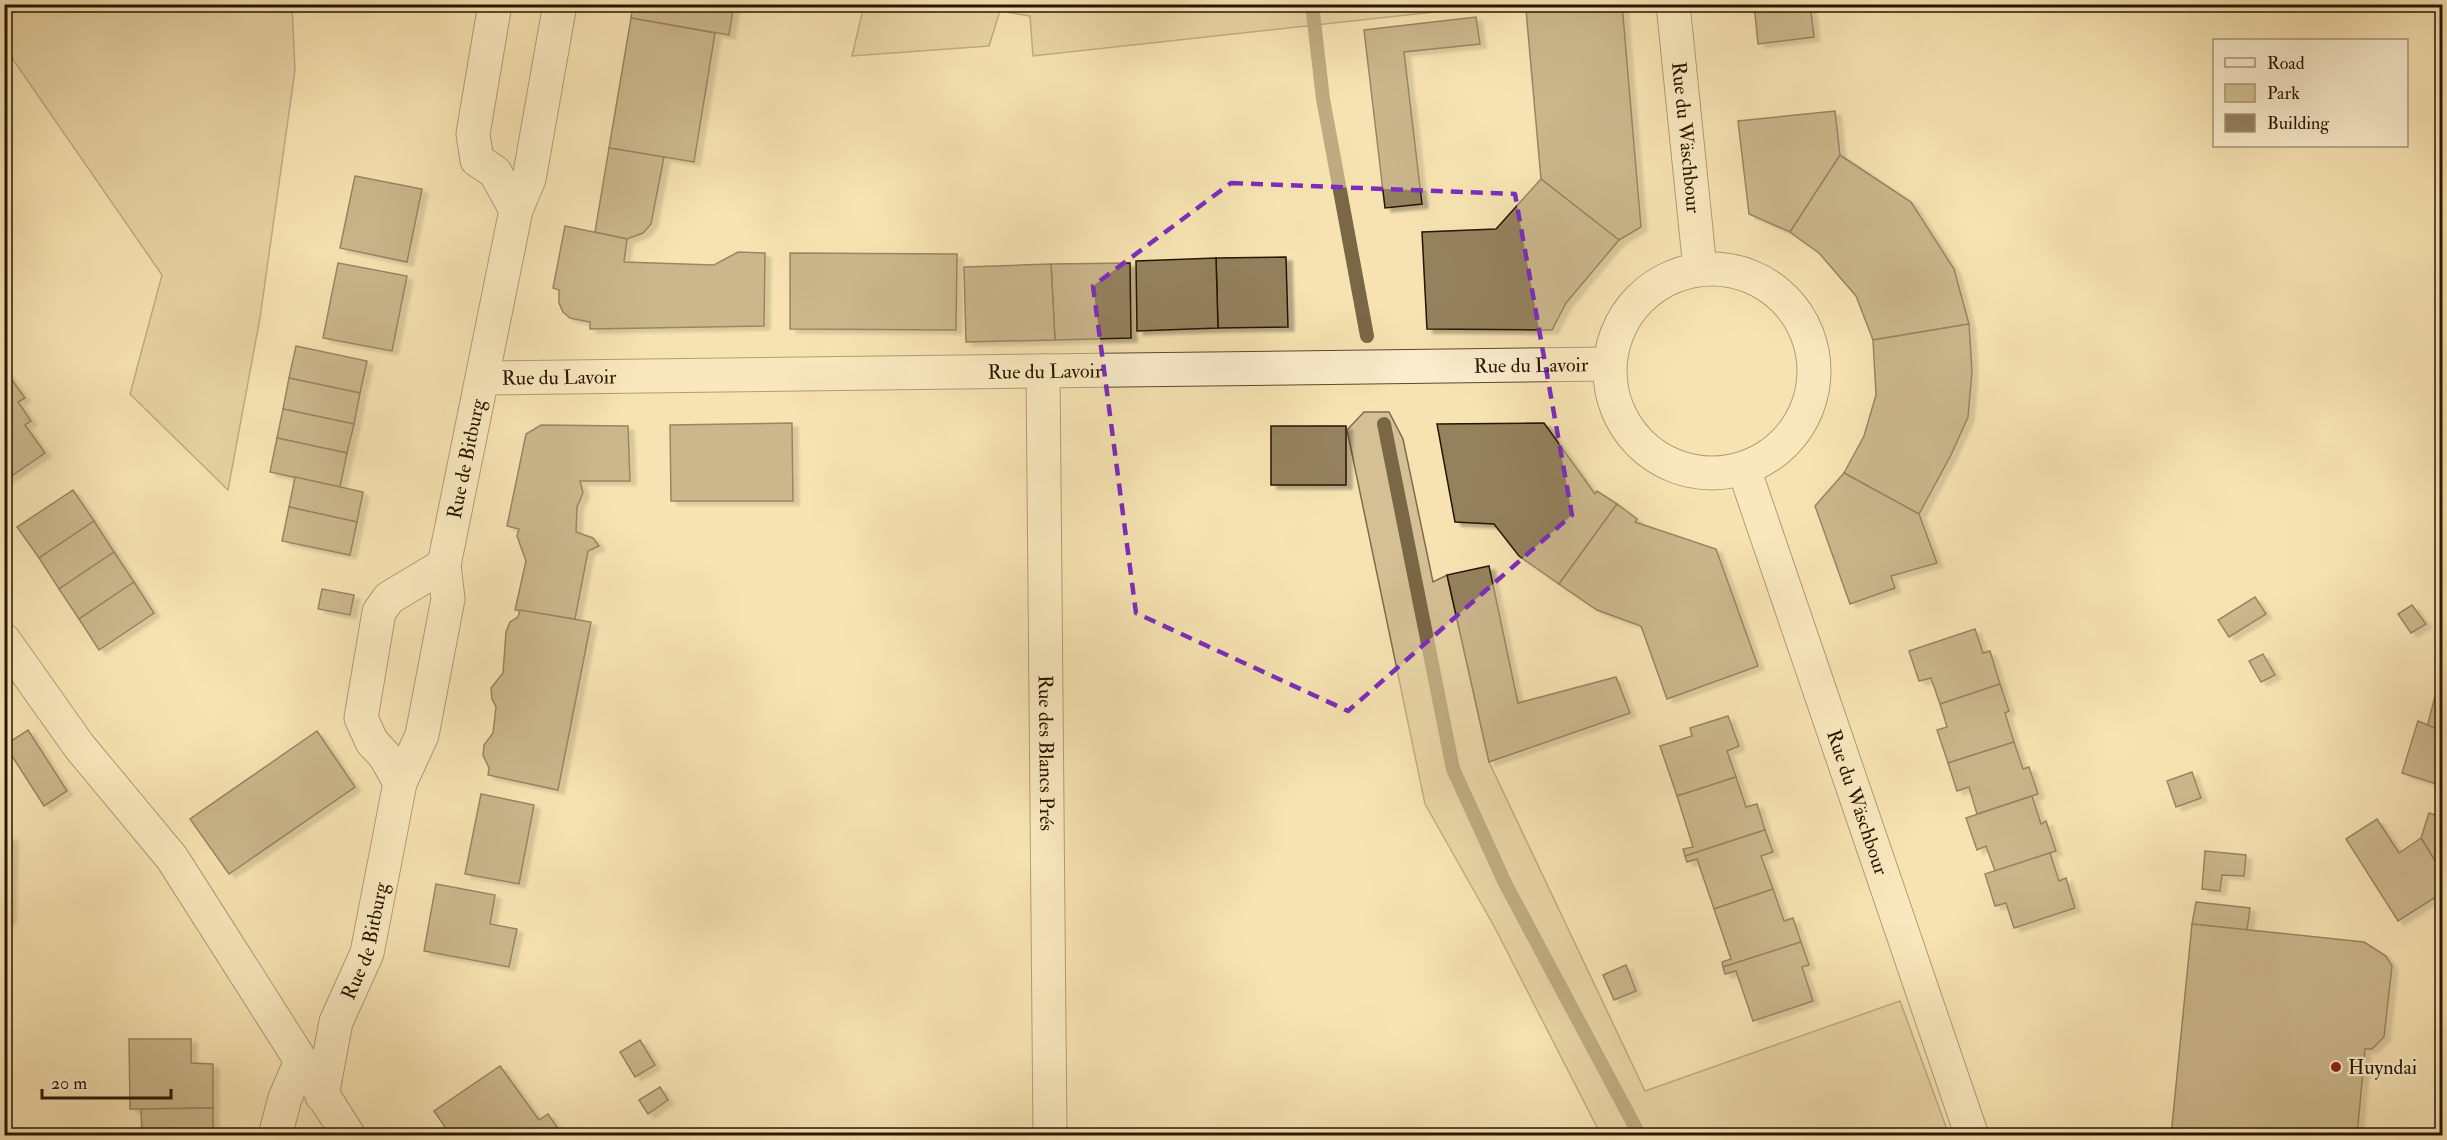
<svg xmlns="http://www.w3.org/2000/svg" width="2447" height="1140" viewBox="0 0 2447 1140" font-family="'IM FELL Double Pica',serif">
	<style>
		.green { fill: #d4c094; stroke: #7e6b4a; stroke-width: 1.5 }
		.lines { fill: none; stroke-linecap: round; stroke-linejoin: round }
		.stream { stroke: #7a6746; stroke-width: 14 }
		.building { fill: #94815d; stroke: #281600; stroke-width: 1.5; filter: url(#shadow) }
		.minor-casing { stroke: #5c492c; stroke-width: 35 }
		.minor { stroke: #faedcd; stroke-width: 33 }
		.marked { fill: none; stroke: #7b2cbf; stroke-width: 4.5; stroke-dasharray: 12 8; stroke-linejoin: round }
		.poi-dot { fill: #8f2418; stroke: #faedcd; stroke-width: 2 }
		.labels { text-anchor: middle; stroke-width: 4.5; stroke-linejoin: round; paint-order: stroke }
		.street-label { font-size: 20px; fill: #281600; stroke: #faedcd }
		.poi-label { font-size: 20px; fill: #281600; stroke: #faedcd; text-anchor: start }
	</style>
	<defs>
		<filter id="shadow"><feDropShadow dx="6" dy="4" stdDeviation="1.5" flood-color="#0004"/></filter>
	</defs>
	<rect width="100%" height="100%" fill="#f7e3b2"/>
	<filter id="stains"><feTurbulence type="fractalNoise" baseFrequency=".00333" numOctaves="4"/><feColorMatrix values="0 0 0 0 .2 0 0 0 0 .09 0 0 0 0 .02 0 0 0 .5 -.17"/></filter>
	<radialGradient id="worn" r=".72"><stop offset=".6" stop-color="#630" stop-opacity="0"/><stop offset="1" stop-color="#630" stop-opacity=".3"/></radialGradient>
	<!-- green -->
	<g class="green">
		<polygon points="4,5 292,5 295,70 260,318 228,490 130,394 162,275 5,48"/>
		<polygon points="864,5 864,4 1498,5 1033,56 1030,16 1000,11 989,46 852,56"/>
		<polygon points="1364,412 1389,412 1403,439 1433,582 1447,575 1489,762 1645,1091 1900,1001 1949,1135 1601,1135 1495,928 1425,804 1347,430"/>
	</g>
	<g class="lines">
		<!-- stream -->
		<g class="stream">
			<polyline points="1312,4 1323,99 1367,336"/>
			<polyline points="1384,424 1453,769 1505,883 1640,1136"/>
		</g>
	</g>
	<!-- building -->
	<g class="building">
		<polygon points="633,4 734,4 729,35 631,18"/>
		<polygon points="1564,4 1622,4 1641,227 1619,240 1541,179 1526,10"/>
		<polygon points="1754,4 1810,4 1814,37 1758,44"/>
		<polygon points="1476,17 1480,44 1404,52 1422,204 1385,208 1364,30"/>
		<polygon points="631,18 715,33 694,162 609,148"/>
		<polygon points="1835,111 1840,155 1790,232 1749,214 1738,121"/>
		<polygon points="609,148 664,157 651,224 643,233 627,239 595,232"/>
		<polygon points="1840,155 1911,202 1954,269 1969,324 1873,340 1856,296 1819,253 1790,232"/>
		<polygon points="355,176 422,189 407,262 340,248"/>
		<polygon points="1541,179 1619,240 1566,303 1552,330 1427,329 1422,232 1496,229"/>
		<polygon points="565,226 627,239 624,262 714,265 738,252 765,253 764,326 590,329 590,322 570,318 563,312 559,303 559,290 553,288"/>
		<polygon points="790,253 957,254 956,330 790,329"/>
		<polygon points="1286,257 1288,327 1218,328 1216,258"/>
		<polygon points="1216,258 1218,328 1137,331 1136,261"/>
		<polygon points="338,263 407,276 392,351 323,338"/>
		<polygon points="1130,263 1131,338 1055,340 1051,264"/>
		<polygon points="1051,264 1055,340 966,342 964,267"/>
		<polygon points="1969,324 1972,371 1968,417 1951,455 1919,514 1844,473 1864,436 1876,395 1873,340"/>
		<polygon points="296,346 367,361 360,393 289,378"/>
		<polygon points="4,369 25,398 18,402 31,421 25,425 45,453 4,481"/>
		<polygon points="289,378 360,393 354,424 283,409"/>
		<polygon points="283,409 354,424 347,453 277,438"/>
		<polygon points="792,423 793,501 671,501 670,425"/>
		<polygon points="1544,423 1595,494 1597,491 1617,504 1559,584 1519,556 1494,524 1455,522 1437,424"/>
		<polygon points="541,425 628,426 630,481 580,481 583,493 577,507 576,532 593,538 599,546 588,551 575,619 515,610 526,561 517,536 519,529 507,526 526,434"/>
		<rect x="1271" y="426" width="75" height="59"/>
		<polygon points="277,438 347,453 340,487 270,472"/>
		<polygon points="1844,473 1919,514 1937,563 1891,576 1895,588 1850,604 1815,506"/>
		<polygon points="295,477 363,492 357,522 289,507"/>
		<polygon points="73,490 94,521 39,558 17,527"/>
		<polygon points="1617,504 1637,519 1635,522 1716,549 1758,666 1667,699 1641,626 1597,610 1559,584"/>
		<polygon points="289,507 357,522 350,555 282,541"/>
		<polygon points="94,521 114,552 59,589 39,558"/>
		<polygon points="114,552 134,582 79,619 59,589"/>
		<polygon points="1489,566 1518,703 1616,677 1630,713 1489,762 1447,575"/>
		<polygon points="134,582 154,613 99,650 79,619"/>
		<polygon points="322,589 354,595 350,615 318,609"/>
		<polygon points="2255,597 2266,614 2229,637 2218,620"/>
		<polygon points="2412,605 2426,624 2411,633 2398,614"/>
		<polygon points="520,610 591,622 558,790 488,775 489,768 483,755 484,745 493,733 496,707 492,699 491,688 503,673 506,632 510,622 518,617"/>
		<polygon points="1975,629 1983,653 1990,651 2000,684 1940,704 1931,678 1919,681 1909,651"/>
		<polygon points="2263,654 2275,675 2261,682 2249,661"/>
		<polygon points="2439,681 2442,682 2442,731 2427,727"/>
		<polygon points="2000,684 2009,711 2005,713 2014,742 1948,763 1937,730 1947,727 1940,704"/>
		<polygon points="1728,716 1739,746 1727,751 1736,777 1677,796 1660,746 1692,736 1690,728"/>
		<polygon points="2418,721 2442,731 2442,754 2438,756 2442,766 2440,785 2402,773"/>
		<polygon points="28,730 67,791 44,806 5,745"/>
		<polygon points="317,731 355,787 229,874 190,819"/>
		<polygon points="2014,742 2023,769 2029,767 2038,794 1977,814 1969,787 1957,791 1948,763"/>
		<polygon points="2192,772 2201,798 2176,807 2167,781"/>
		<polygon points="1736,777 1746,807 1757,804 1765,830 1685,856 1683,849 1693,847 1677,796"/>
		<polygon points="481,794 534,805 519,884 465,874"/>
		<polygon points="2032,796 2041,824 2046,821 2056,851 1995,871 1986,846 1977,850 1966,818"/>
		<polygon points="2429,813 2442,817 2442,872 2421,838"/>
		<polygon points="2377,819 2399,853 2421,838 2442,872 2442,893 2398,921 2346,839"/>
		<polygon points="1765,830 1773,852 1761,856 1773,889 1714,909 1697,859 1687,862 1685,856"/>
		<polygon points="4,837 12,837 10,921 4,921"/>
		<polygon points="2205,851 2246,855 2244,876 2222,875 2220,891 2202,889"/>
		<polygon points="2050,853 2059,881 2066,878 2075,908 2014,928 2006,903 1995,906 1985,874"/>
		<polygon points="436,884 495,895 490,924 517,929 509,967 424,951"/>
		<polygon points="1773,889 1784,921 1793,918 1801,942 1723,967 1722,962 1731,959 1714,909"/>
		<polygon points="2196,902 2250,908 2247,930 2192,924"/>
		<polygon points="2192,924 2364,942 2386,956 2392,966 2384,1037 2372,1049 2365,1049 2357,1136 2171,1136"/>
		<polygon points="1801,942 1809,965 1802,967 1813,1001 1753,1021 1736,971 1725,974 1723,967"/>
		<polygon points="1626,965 1636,991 1614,1000 1603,975"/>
		<polygon points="129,1039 191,1039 191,1063 213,1064 213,1108 130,1109"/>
		<polygon points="640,1040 655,1065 635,1077 620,1052"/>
		<polygon points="500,1066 539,1120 548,1114 561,1133 558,1136 451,1136 434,1111"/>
		<polygon points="660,1087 668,1100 648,1114 639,1100"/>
		<polygon points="213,1108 213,1136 142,1136 141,1109"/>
	</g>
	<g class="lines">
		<!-- minor casing -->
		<g class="minor-casing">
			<g id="minor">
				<polyline points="495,4 473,134 477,160 495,172 516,210"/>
				<path id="s1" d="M 1673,4 L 1700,269"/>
				<circle cx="1712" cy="371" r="102"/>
				<path id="s2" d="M 1043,371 L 1050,1136"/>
				<path id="s3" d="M 483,378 L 1609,364"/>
				<path id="s4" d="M 1744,469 L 1972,1136"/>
				<polyline points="4,640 79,746 172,858 349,1136"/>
				<polyline points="400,783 385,756 372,742 361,718 379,612 389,598 444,565"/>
				<path id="s5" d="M 322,1096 L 336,1022 L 367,953 L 400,783 L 422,735 L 448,599 L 444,565 L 516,210 L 529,179 L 560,4"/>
				<polyline points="275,1136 285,1098 301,1061"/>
			</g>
		</g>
		<!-- minor -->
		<use href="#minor" class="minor"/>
	</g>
	<!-- marked area -->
	<path d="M0 0H2447V1140H0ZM 1231,183 L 1515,194 L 1572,515 L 1348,711 L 1136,613 L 1093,286 Z" fill="#f7e3b2" fill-opacity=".55" fill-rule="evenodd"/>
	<path class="marked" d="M 1231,183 L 1515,194 L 1572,515 L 1348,711 L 1136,613 L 1093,286 Z"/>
	<!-- markers -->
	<circle class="poi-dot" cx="2336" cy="1067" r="6"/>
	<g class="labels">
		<!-- street labels -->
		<g class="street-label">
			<text dy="7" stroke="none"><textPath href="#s1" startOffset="134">Rue du Wäschbour</textPath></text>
			<text dy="7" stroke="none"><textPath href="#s3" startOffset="1048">Rue du Lavoir</textPath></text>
			<text dy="7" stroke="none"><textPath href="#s3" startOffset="562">Rue du Lavoir</textPath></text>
			<text dy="7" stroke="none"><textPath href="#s3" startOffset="76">Rue du Lavoir</textPath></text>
			<text dy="7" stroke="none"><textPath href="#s5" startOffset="658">Rue de Bitburg</textPath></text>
			<text dy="7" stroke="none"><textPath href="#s2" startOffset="382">Rue des Blancs Prés</textPath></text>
			<text dy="7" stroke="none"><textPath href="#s4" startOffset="352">Rue du Wäschbour</textPath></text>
			<text dy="7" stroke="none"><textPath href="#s5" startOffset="162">Rue de Bitburg</textPath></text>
		</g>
		<!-- poi labels -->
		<g class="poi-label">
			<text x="2348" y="1074">Huyndai</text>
		</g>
	</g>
	<!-- margin -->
	<rect width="2447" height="1140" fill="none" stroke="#f7e3b2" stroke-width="24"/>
	<rect x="6" y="6" width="2435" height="1128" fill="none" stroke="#281600" stroke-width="3"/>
	<rect x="12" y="12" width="2423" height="1116" fill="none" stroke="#281600" stroke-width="1.5"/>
	<!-- legend -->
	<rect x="2213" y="39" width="195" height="108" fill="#faedcd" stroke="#a6977b" stroke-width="1.5"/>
	<rect x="2225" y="58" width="30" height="9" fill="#faedcd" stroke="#a6977b" stroke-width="1.5"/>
	<text x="2267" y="69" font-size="18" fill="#281600">Road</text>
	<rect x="2225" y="84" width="30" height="18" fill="#d4c094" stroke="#a6977b" stroke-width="1.5"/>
	<text x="2267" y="99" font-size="18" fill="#281600">Park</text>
	<rect x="2225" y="114" width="30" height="18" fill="#94815d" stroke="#a6977b" stroke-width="1.5"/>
	<text x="2267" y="129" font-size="18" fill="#281600">Building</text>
	<!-- scale -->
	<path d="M42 1089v9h129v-9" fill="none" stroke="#281600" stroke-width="3"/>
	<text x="51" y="1089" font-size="18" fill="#281600" stroke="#faedcd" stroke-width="4.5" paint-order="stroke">20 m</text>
	<rect width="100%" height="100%" filter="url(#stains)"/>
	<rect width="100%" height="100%" fill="url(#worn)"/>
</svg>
